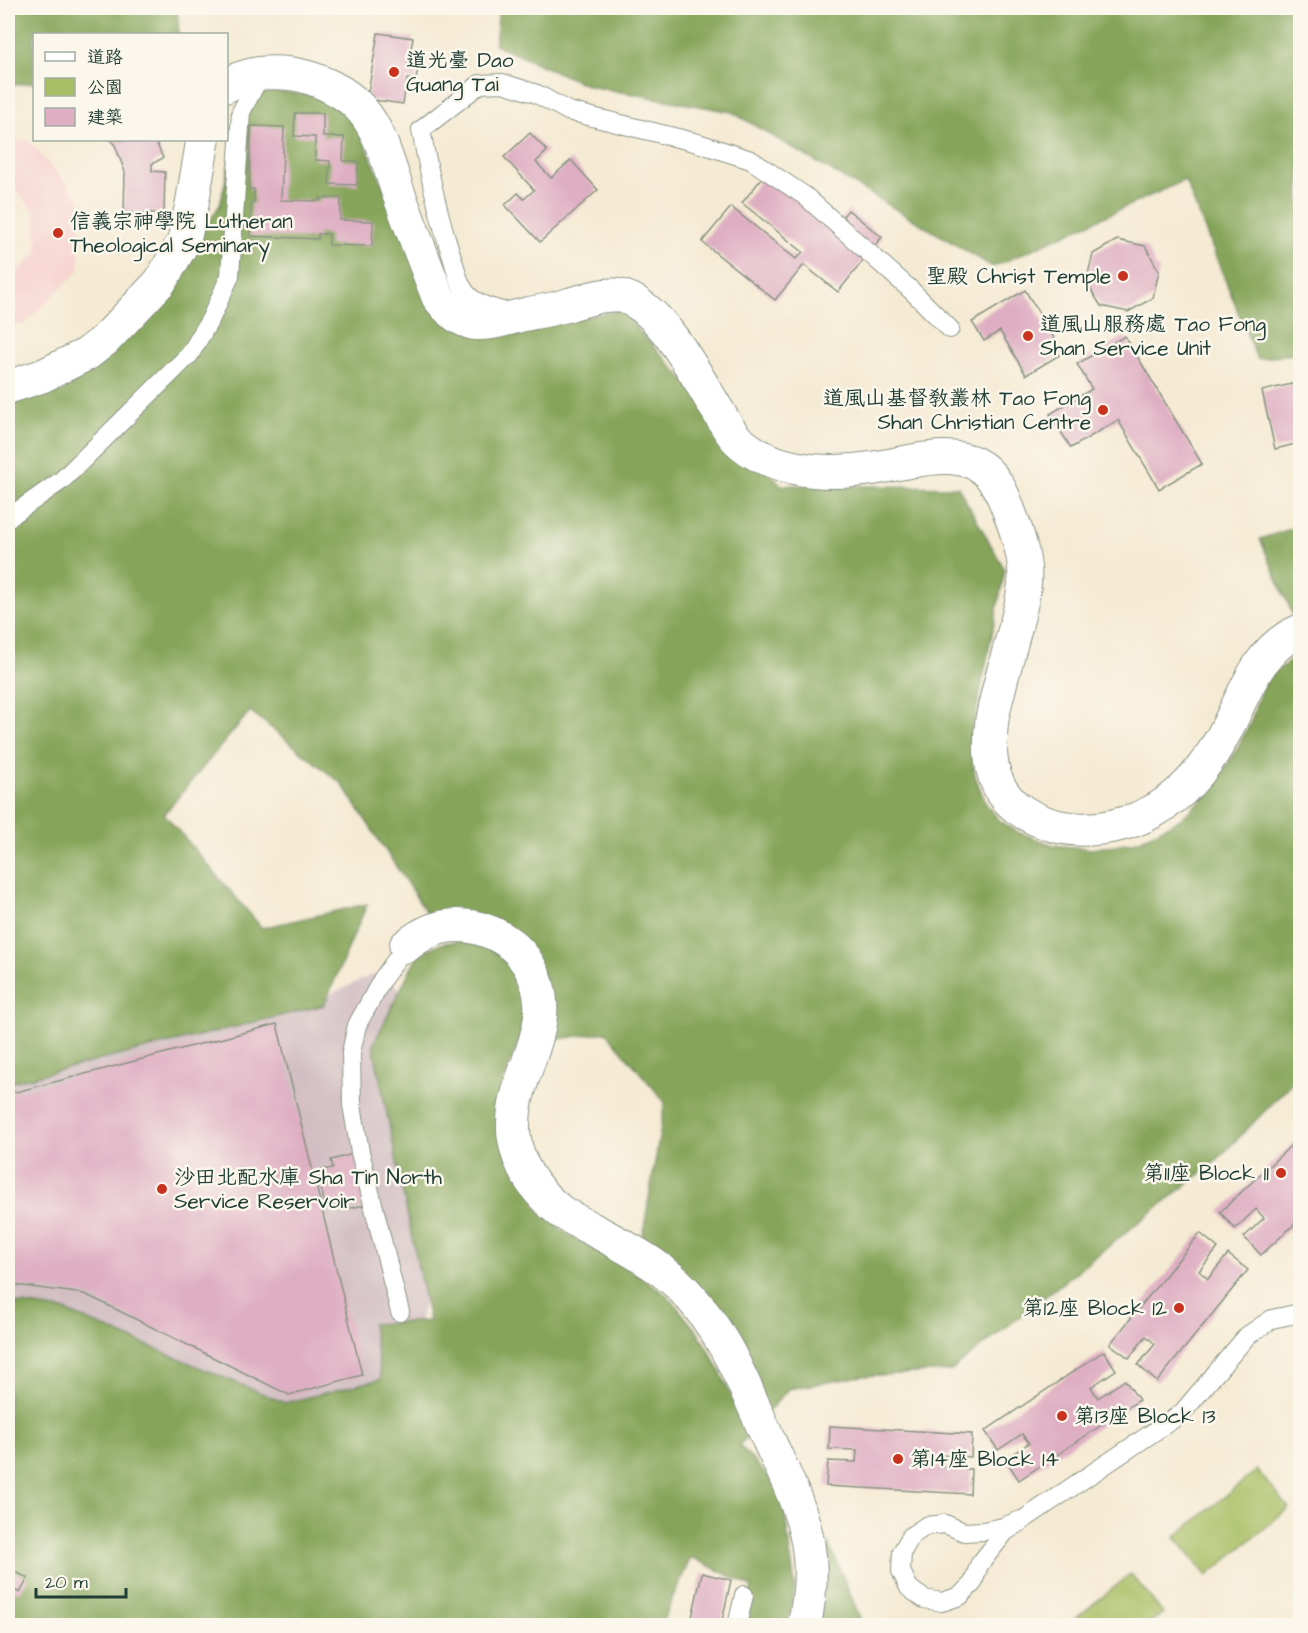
<svg xmlns="http://www.w3.org/2000/svg" width="1308" height="1633" viewBox="0 0 1308 1633" font-family="'Architects Daughter','LXGW WenKai TC',sans-serif">
	<style>
		.built { fill: #f7d0cd }
		.industrial { fill: #d2bec3 }
		.green { fill: #a8be64; stroke: #647e4c; stroke-width: 1.5 }
		.forest { fill: #86a55a; stroke: #527147; stroke-width: 1.5 }
		.building { fill: #deaec2 }
		.lines { fill: none; stroke-linecap: round; stroke-linejoin: round }
		.lane-casing { stroke: #8a9484; stroke-width: 20 }
		.street-casing { stroke: #8a9484; stroke-width: 35 }
		.lane { stroke: #fff; stroke-width: 18 }
		.street { stroke: #fff; stroke-width: 33 }
		.poi-dot { fill: #c8321e; stroke: #fbf7ec; stroke-width: 2 }
		.labels { text-anchor: middle; stroke-width: 5; stroke-linejoin: round; paint-order: stroke }
		.poi-label { font-size: 21px; fill: #1f3d34; stroke: #fbf7ec; text-anchor: start }
	</style>
	<rect width="100%" height="100%" fill="#fbf7ec"/>
	<filter id="ink" filterUnits="userSpaceOnUse"><feTurbulence type="fractalNoise" baseFrequency=".0167" numOctaves="2"/><feDisplacementMap in="SourceGraphic" scale="12" xChannelSelector="R" yChannelSelector="G"/><feConvolveMatrix kernelMatrix="1 2 1 2 8 2 1 2 1" color-interpolation-filters="sRGB"/></filter>
	<filter id="wash" filterUnits="userSpaceOnUse"><feTurbulence type="fractalNoise" baseFrequency=".008" numOctaves="4" result="noise"/><feDisplacementMap in="SourceGraphic" scale="24" xChannelSelector="R" yChannelSelector="G"/><feGaussianBlur stdDeviation="1.35" result="paint"/><feColorMatrix in="noise" values="0 0 0 0 0 0 0 0 0 0 0 0 0 0 0 0 0 1.4 0 .05"/><feComposite in="paint" operator="in"/></filter>
	<g filter="url(#wash)">
		<rect width="100%" height="100%" fill="#f5ead3"/>
		<!-- built -->
		<polygon class="built" points="8,140 28,140 81,200 79,270 23,325 8,324 8,281 37,253 36,213 10,183 8,183"/>
		<!-- industrial -->
		<polygon class="industrial" points="8,894 311,1003 374,974 392,981 488,1088 416,1331 428,1380 301,1452 63,1310 8,1302"/>
		<!-- green -->
		<g class="green">
			<polygon points="1257,1470 1289,1508 1207,1576 1175,1537"/>
			<polygon points="1131,1574 1163,1613 1147,1625 1067,1625"/>
		</g>
		<!-- forest -->
		<g class="forest">
			<polygon points="8,8 177,8 179,34 34,34 34,82 8,86"/>
			<polygon points="499,8 1300,8 1300,353 1257,359 1185,180 993,267 732,112 589,86 495,45"/>
			<polygon points="255,89 328,97 354,118 431,297 490,335 620,310 781,485 958,487 1005,570 970,742 975,776 986,804 1000,821 1017,832 1053,845 1092,849 1138,841 1181,819 1199,802 1233,756 1250,724 1261,690 1274,672 1294,659 1300,658 1300,1075 1215,1162 951,1371 862,1376 788,1389 767,1413 642,1240 665,1102 606,1032 546,1041 544,976 428,915 342,784 250,711 164,814 262,928 367,904 324,1005 8,1083 8,401 171,280 220,205 241,112"/>
			<polygon points="1300,526 1300,621 1296,622 1260,539"/>
			<path d="M 464,941 L 491,949 L 510,964 L 525,997 L 524,1026 L 504,1081 L 499,1109 L 561,1230 L 642,1277 L 669,1297 L 699,1334 L 717,1365 L 749,1434 L 739,1445 L 782,1492 L 795,1588 L 788,1625 L 741,1625 L 752,1587 L 691,1557 L 661,1625 L 8,1626 L 8,1302 L 63,1310 L 285,1403 L 381,1379 L 372,1324 L 429,1321 L 373,1045 L 416,958 C 432,944 443,942 464,941 Z"/>
			<polygon points="829,1544 863,1625 820,1625"/>
		</g>
		<g id="blocks">
			<!-- building -->
			<g class="building">
				<polygon points="378,33 413,38 408,65 418,66 416,80 407,79 403,104 367,99"/>
				<polygon points="295,113 323,113 323,137 344,137 343,161 358,161 357,185 329,184 330,161 315,160 315,137 294,136"/>
				<polygon points="251,126 284,127 281,200 320,201 320,198 341,198 340,220 373,221 372,246 329,245 329,234 318,234 318,239 250,236 251,203 254,203 254,189 249,189"/>
				<polygon points="530,133 547,151 536,162 551,178 571,160 598,190 540,242 505,205 518,193 524,199 534,190 504,157"/>
				<polygon points="110,140 155,140 163,158 152,164 152,171 165,172 164,213 124,213 125,172 115,145"/>
				<polygon points="766,173 834,227 848,210 882,237 838,292 804,265 775,300 702,242 731,207 796,259 803,252 742,203"/>
				<polygon points="1117,240 1145,246 1159,271 1153,298 1128,312 1101,306 1086,282 1093,254"/>
				<polygon points="1025,290 1063,353 1026,375 1000,331 984,341 972,322"/>
				<polygon points="1125,336 1202,464 1159,489 1118,420 1071,448 1050,414 1092,389 1077,364"/>
				<polygon points="1300,382 1300,443 1275,449 1262,391"/>
				<polygon points="277,1024 362,1375 289,1395 85,1294 8,1284 8,1094"/>
				<polygon points="1300,1137 1300,1219 1261,1255 1244,1237 1264,1218 1256,1209 1235,1229 1220,1212"/>
				<polygon points="353,1154 365,1205 341,1210 339,1201 325,1205 317,1171 333,1168 331,1160"/>
				<polygon points="1200,1233 1218,1248 1199,1271 1208,1279 1228,1254 1248,1270 1157,1382 1138,1365 1155,1344 1146,1336 1129,1358 1110,1344"/>
				<polygon points="1104,1351 1116,1370 1091,1387 1098,1398 1125,1380 1139,1400 1019,1480 1005,1459 1029,1443 1022,1434 998,1450 985,1431"/>
				<polygon points="830,1426 972,1434 971,1457 940,1455 939,1467 971,1469 970,1494 826,1486 828,1461 856,1462 857,1450 829,1449"/>
				<polygon points="9,1569 28,1578 20,1593 8,1587"/>
				<polygon points="702,1573 731,1580 721,1626 690,1626"/>
			</g>
		</g>
	</g>
	<g filter="url(#ink)">
		<use href="#blocks" fill-opacity="0" stroke="#8a9484" stroke-width="1.5"/>
		<g class="lines">
			<!-- lane casing -->
			<g class="lane-casing">
				<g id="lane">
					<path d="M 510,313 C 495,309 479,306 468,295 C 458,285 456,269 452,257 C 438,215 429,173 421,130 L 480,84 L 503,83 L 537,94 L 568,111 L 698,143 L 751,160 L 805,196 L 912,291 L 950,329"/>
					<polyline points="8,518 62,480 190,354 211,318 230,276 241,112 262,72"/>
					<polyline points="400,1312 360,1152 352,1105 351,1053 357,1025 383,978 406,946"/>
					<polyline points="1021,1520 1003,1527 983,1531 964,1532 945,1524 926,1526 911,1536 902,1552 901,1571 909,1588 924,1599 942,1602 960,1596 973,1583 979,1565 1005,1532 1182,1413 1247,1336 1272,1319 1300,1313"/>
					<polyline points="737,1626 744,1595"/>
				</g>
			</g>
			<!-- street casing -->
			<g class="street-casing">
				<g id="street">
					<path d="M 226,86 C 247,72 269,71 293,74 C 315,77 347,92 361,109 C 380,130 388,163 397,189 C 410,225 424,261 438,297 C 467,336 487,323 527,314 C 542,311 556,309 571,304 C 584,300 602,294 615,295 C 659,299 697,378 718,411 C 725,423 732,436 742,444 C 781,476 840,475 886,466 C 913,461 950,451 976,464 C 994,473 1003,494 1009,511 C 1017,532 1025,555 1025,578 C 1024,599 1017,620 1012,640 C 1005,666 997,693 992,719 C 988,752 989,785 1016,807 C 1041,826 1072,832 1102,828 C 1167,819 1205,775 1232,718 C 1248,684 1263,646 1300,631"/>
					<polyline points="8,387 42,376 87,354 105,340 160,282 184,241 192,204 203,140"/>
					<path d="M 406,946 C 430,926 456,920 487,931 C 504,937 519,949 528,964 C 566,1026 507,1073 514,1136 C 518,1168 536,1192 561,1212 C 600,1235 647,1254 680,1286 C 724,1329 745,1387 770,1443 C 785,1475 802,1509 808,1544 C 813,1572 810,1598 804,1626"/>
				</g>
			</g>
			<!-- lane -->
			<use href="#lane" class="lane"/>
			<!-- street -->
			<use href="#street" class="street"/>
		</g>
	</g>
	<!-- markers -->
	<g class="poi-dot">
		<circle cx="394" cy="72" r="6"/>
		<circle cx="58" cy="233" r="6"/>
		<circle cx="1123" cy="276" r="6"/>
		<circle cx="1028" cy="336" r="6"/>
		<circle cx="1103" cy="410" r="6"/>
		<circle cx="1281" cy="1173" r="6"/>
		<circle cx="162" cy="1189" r="6"/>
		<circle cx="1179" cy="1308" r="6"/>
		<circle cx="1062" cy="1416" r="6"/>
		<circle cx="898" cy="1459" r="6"/>
	</g>
	<g class="labels">
		<!-- poi labels -->
		<g class="poi-label">
			<text x="406" y="67">道光臺 Dao<tspan x="406" dy="24">Guang Tai</tspan></text>
			<text x="70" y="228">信義宗神學院 Lutheran<tspan x="70" dy="24">Theological Seminary</tspan></text>
			<text x="1111" y="283" text-anchor="end">聖殿 Christ Temple</text>
			<text x="1040" y="331">道風山服務處 Tao Fong<tspan x="1040" dy="24">Shan Service Unit</tspan></text>
			<text x="1091" y="405" text-anchor="end">道風山基督教叢林 Tao Fong<tspan x="1091" dy="24">Shan Christian Centre</tspan></text>
			<text x="1269" y="1180" text-anchor="end">第11座 Block 11</text>
			<text x="174" y="1184">沙田北配水庫 Sha Tin North<tspan x="174" dy="24">Service Reservoir</tspan></text>
			<text x="1167" y="1315" text-anchor="end">第12座 Block 12</text>
			<text x="1074" y="1423">第13座 Block 13</text>
			<text x="910" y="1466">第14座 Block 14</text>
		</g>
	</g>
	<!-- margin -->
	<rect width="1308" height="1633" fill="none" stroke="#fbf7ec" stroke-width="30"/>
	<!-- legend -->
	<rect x="33" y="33" width="195" height="108" fill="#fbf7ec" stroke="#a3ada2" stroke-width="1.5"/>
	<rect x="45" y="52" width="30" height="9" fill="#ffffff" stroke="#a3ada2" stroke-width="1.5"/>
	<text x="87" y="63" font-size="18" fill="#1f3d34">道路</text>
	<rect x="45" y="78" width="30" height="18" fill="#a8be64" stroke="#a3ada2" stroke-width="1.5"/>
	<text x="87" y="93" font-size="18" fill="#1f3d34">公園</text>
	<rect x="45" y="108" width="30" height="18" fill="#deaec2" stroke="#a3ada2" stroke-width="1.5"/>
	<text x="87" y="123" font-size="18" fill="#1f3d34">建築</text>
	<!-- scale -->
	<path d="M36 1588v9h90v-9" fill="none" stroke="#1f3d34" stroke-width="3"/>
	<text x="45" y="1588" font-size="18" fill="#1f3d34" stroke="#fbf7ec" stroke-width="4.5" paint-order="stroke">20 m</text>
</svg>
